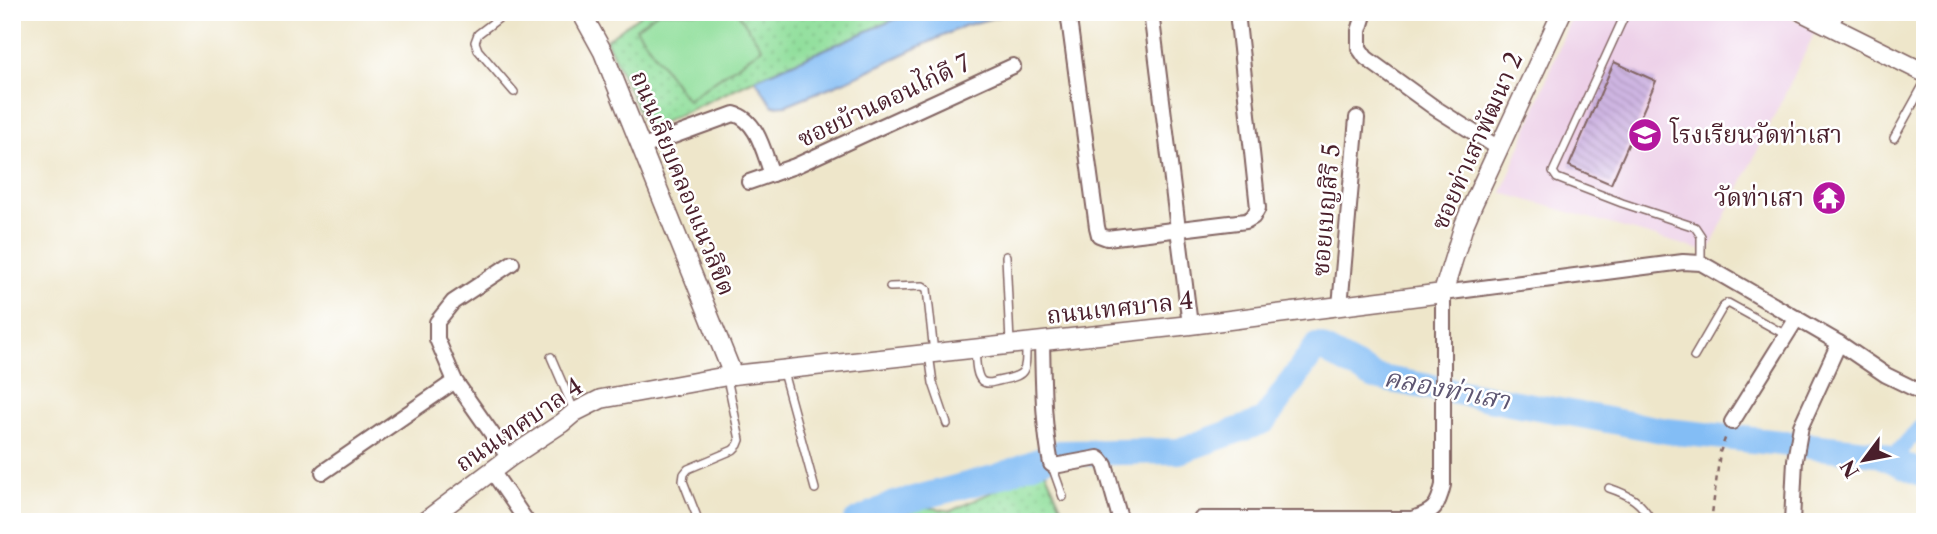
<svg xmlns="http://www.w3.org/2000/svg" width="1937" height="534" viewBox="0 0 1937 534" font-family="'Libre Caslon Text','Noto Serif Thai',serif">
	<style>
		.built { fill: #edd0e8 }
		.grass { fill: url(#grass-dots); stroke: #6e7f64; stroke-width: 2 }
		.garden { fill: #91df9c; stroke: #6e7f64; stroke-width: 2 }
		.water { fill: #83bdf5; stroke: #666e90; stroke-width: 2 }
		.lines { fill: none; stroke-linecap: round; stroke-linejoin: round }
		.canal { stroke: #83bdf5; stroke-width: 16 }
		.river { stroke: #83bdf5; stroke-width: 26 }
		.building { fill: url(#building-back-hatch) }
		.service-casing { stroke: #836563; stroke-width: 10 }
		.minor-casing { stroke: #836563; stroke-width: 18 }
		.tertiary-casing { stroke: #836563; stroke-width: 21 }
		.path { stroke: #836563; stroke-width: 2.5; stroke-dasharray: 5 5; stroke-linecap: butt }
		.service { stroke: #fff; stroke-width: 7 }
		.minor { stroke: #fff; stroke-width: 14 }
		.tertiary { stroke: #fff; stroke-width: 18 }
		.labels { text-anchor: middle; stroke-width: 5; stroke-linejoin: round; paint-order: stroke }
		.street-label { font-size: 24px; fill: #4a1f2b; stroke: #fff }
		.poi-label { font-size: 24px; fill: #4a1f2b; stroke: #fff; text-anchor: start }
		.water-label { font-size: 26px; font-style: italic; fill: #5e5672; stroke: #fff }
	</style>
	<defs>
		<pattern id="grass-dots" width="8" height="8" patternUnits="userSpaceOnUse" patternTransform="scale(1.75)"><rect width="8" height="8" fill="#91df9c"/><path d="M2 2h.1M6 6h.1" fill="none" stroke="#7fbf87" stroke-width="1.8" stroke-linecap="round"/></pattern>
		<pattern id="building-back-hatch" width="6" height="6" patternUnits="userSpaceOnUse" patternTransform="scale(1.75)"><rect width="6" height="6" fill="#ceb5e2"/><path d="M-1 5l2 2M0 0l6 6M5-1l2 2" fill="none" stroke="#b29bc2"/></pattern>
	</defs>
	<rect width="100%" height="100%" fill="#fff"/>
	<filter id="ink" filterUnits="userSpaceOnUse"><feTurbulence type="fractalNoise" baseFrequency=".0143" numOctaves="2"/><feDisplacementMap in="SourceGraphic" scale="14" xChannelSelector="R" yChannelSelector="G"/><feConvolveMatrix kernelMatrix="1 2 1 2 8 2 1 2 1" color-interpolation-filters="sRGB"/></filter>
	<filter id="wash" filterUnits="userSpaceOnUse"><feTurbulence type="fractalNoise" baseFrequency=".00686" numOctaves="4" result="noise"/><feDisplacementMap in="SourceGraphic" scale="28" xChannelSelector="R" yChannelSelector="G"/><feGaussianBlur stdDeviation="1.57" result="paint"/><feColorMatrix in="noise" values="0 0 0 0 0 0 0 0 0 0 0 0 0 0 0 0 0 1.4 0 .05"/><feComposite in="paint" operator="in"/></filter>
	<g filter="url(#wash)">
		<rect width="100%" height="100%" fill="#eee6ca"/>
		<!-- built -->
		<polygon class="built" points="1573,12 1779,12 1816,30 1708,252 1502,193"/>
		<!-- grass -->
		<g class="grass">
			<polygon points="644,12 912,12 762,76 647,130 606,40"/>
			<polygon points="1044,468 1068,522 884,522 926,507 951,511"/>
		</g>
		<!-- garden -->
		<polygon class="garden" points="658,12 737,12 762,48 687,100 636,28"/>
		<!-- water -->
		<polygon class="water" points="912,12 1014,12 964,26 848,80 786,105 773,106 755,79"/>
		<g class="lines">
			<!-- canal -->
			<polyline class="canal" points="1891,460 1925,422"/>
			<!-- river -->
			<polyline class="river" points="856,522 894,504 997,477 1059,453 1179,451 1264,421 1317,346 1375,377 1667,431 1876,453 1925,475"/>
		</g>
		<g id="blocks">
			<!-- building -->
			<polygon class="building" points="1614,62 1656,81 1611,184 1569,166"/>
		</g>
	</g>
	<g filter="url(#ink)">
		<use href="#blocks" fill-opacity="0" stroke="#836563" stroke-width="2"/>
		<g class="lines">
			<!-- service casing -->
			<g class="service-casing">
				<g id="service">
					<polyline points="507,12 478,34 475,42 478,50 514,92"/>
					<polyline points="1623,19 1553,172 1557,178 1622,203 1695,227 1701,236 1701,263"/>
					<polyline points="1833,26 1842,12"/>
					<polyline points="1894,138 1925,82"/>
					<polyline points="1006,256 1010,343"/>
					<polyline points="890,287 923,286 927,289 934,353"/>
					<path d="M 975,349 C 976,357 975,375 982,381 C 987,385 993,382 998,381 C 1027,375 1026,373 1026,344"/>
					<polyline points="929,354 933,383 947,424"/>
					<polyline points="551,357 574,410"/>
					<polyline points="1694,357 1723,307 1728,303 1786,335"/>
					<polyline points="783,372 815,489"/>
					<polyline points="1052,466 1063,497"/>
					<path d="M 1609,488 C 1630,495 1642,502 1652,522"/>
					<polyline points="699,522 683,481 684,474 688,469 733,450 738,445 740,440 727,378"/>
				</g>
			</g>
			<!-- minor casing -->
			<g class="minor-casing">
				<g id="minor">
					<polyline points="1068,12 1097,227 1099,235 1107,238 1246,221 1253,217 1258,208 1237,12"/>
					<polyline points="1151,12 1190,325"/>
					<polyline points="1365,12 1359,31 1359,48 1366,58 1435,108 1500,149"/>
					<path d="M 643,147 L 734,114 C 758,120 764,154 772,174 L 795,166 L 1013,66"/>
					<polyline points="749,182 772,174"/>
					<polyline points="1340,306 1357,118"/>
					<path d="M 1042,342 C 1043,383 1043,423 1051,464 L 1054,466 L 1098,458 L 1101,460 L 1105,465 L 1121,522"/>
					<polyline points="1732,422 1797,318"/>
					<polyline points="509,458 455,381 437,339 437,322 453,302 512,263"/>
					<polyline points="492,471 527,522"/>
					<polyline points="323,472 455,381"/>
					<path d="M 1201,519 L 1412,519 C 1434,512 1438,507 1443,485 L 1443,293 L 1683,262 L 1701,263 L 1839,343 L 1886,375 L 1925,394"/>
					<polyline points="1792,522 1795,460 1801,426 1839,343"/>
				</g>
			</g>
			<!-- tertiary casing -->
			<g class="tertiary-casing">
				<g id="tertiary">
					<polyline points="581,12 603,52 733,375"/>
					<polyline points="1802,12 1925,73"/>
					<polyline points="424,522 509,458 562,423 575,412 601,399 733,375 1190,325 1443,293 1464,225 1473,204 1562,12"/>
				</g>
			</g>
			<!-- path -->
			<polyline class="path" points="1711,522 1720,452 1726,436"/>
			<!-- service -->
			<use href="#service" class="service"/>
			<!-- minor -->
			<use href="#minor" class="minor"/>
			<!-- tertiary -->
			<use href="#tertiary" class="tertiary"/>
		</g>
	</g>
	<!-- icons -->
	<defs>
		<g id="school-disc" transform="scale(1.75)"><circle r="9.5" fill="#b5179e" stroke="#fff"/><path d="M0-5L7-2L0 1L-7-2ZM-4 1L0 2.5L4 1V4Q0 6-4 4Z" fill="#fff"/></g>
		<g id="temple-disc" transform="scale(1.75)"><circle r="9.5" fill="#b5179e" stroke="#fff"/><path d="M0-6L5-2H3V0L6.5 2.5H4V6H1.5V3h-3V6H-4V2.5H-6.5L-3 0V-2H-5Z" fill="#fff"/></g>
	</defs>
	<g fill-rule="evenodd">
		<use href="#school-disc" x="1645" y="135"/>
		<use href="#temple-disc" x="1829" y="198"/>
	</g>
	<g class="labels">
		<!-- street labels -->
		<g class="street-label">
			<text transform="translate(884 101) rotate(-25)" y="8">ซอยบ้านดอนไก่ดี 7</text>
			<text transform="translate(1477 141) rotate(-66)" y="8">ซอยท่าเสาพัฒนา 2</text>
			<text transform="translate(683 183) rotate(68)" y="8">ถนนเลียบคลองแนวลิขิต</text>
			<text transform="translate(1326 210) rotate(-85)" y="8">ซอยเบญสิริ 5</text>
			<text transform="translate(1120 308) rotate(-6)" y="8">ถนนเทศบาล 4</text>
			<text transform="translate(519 425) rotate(-34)" y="8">ถนนเทศบาล 4</text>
		</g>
		<!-- poi labels -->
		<g class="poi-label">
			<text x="1670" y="143">โรงเรียนวัดท่าเสา</text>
			<text x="1804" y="206" text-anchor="end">วัดท่าเสา</text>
		</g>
		<!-- water labels -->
		<g class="water-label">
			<text transform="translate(1447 389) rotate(11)" y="9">คลองท่าเสา</text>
		</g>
	</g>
	<!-- margin -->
	<rect width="1937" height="534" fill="none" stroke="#fff" stroke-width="42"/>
	<!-- north arrow -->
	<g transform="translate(1864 460) rotate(238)" stroke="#ffffff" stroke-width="5" paint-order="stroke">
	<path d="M0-5L12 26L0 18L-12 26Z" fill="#4a1f2b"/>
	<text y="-10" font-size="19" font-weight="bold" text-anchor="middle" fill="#4a1f2b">N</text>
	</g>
</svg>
